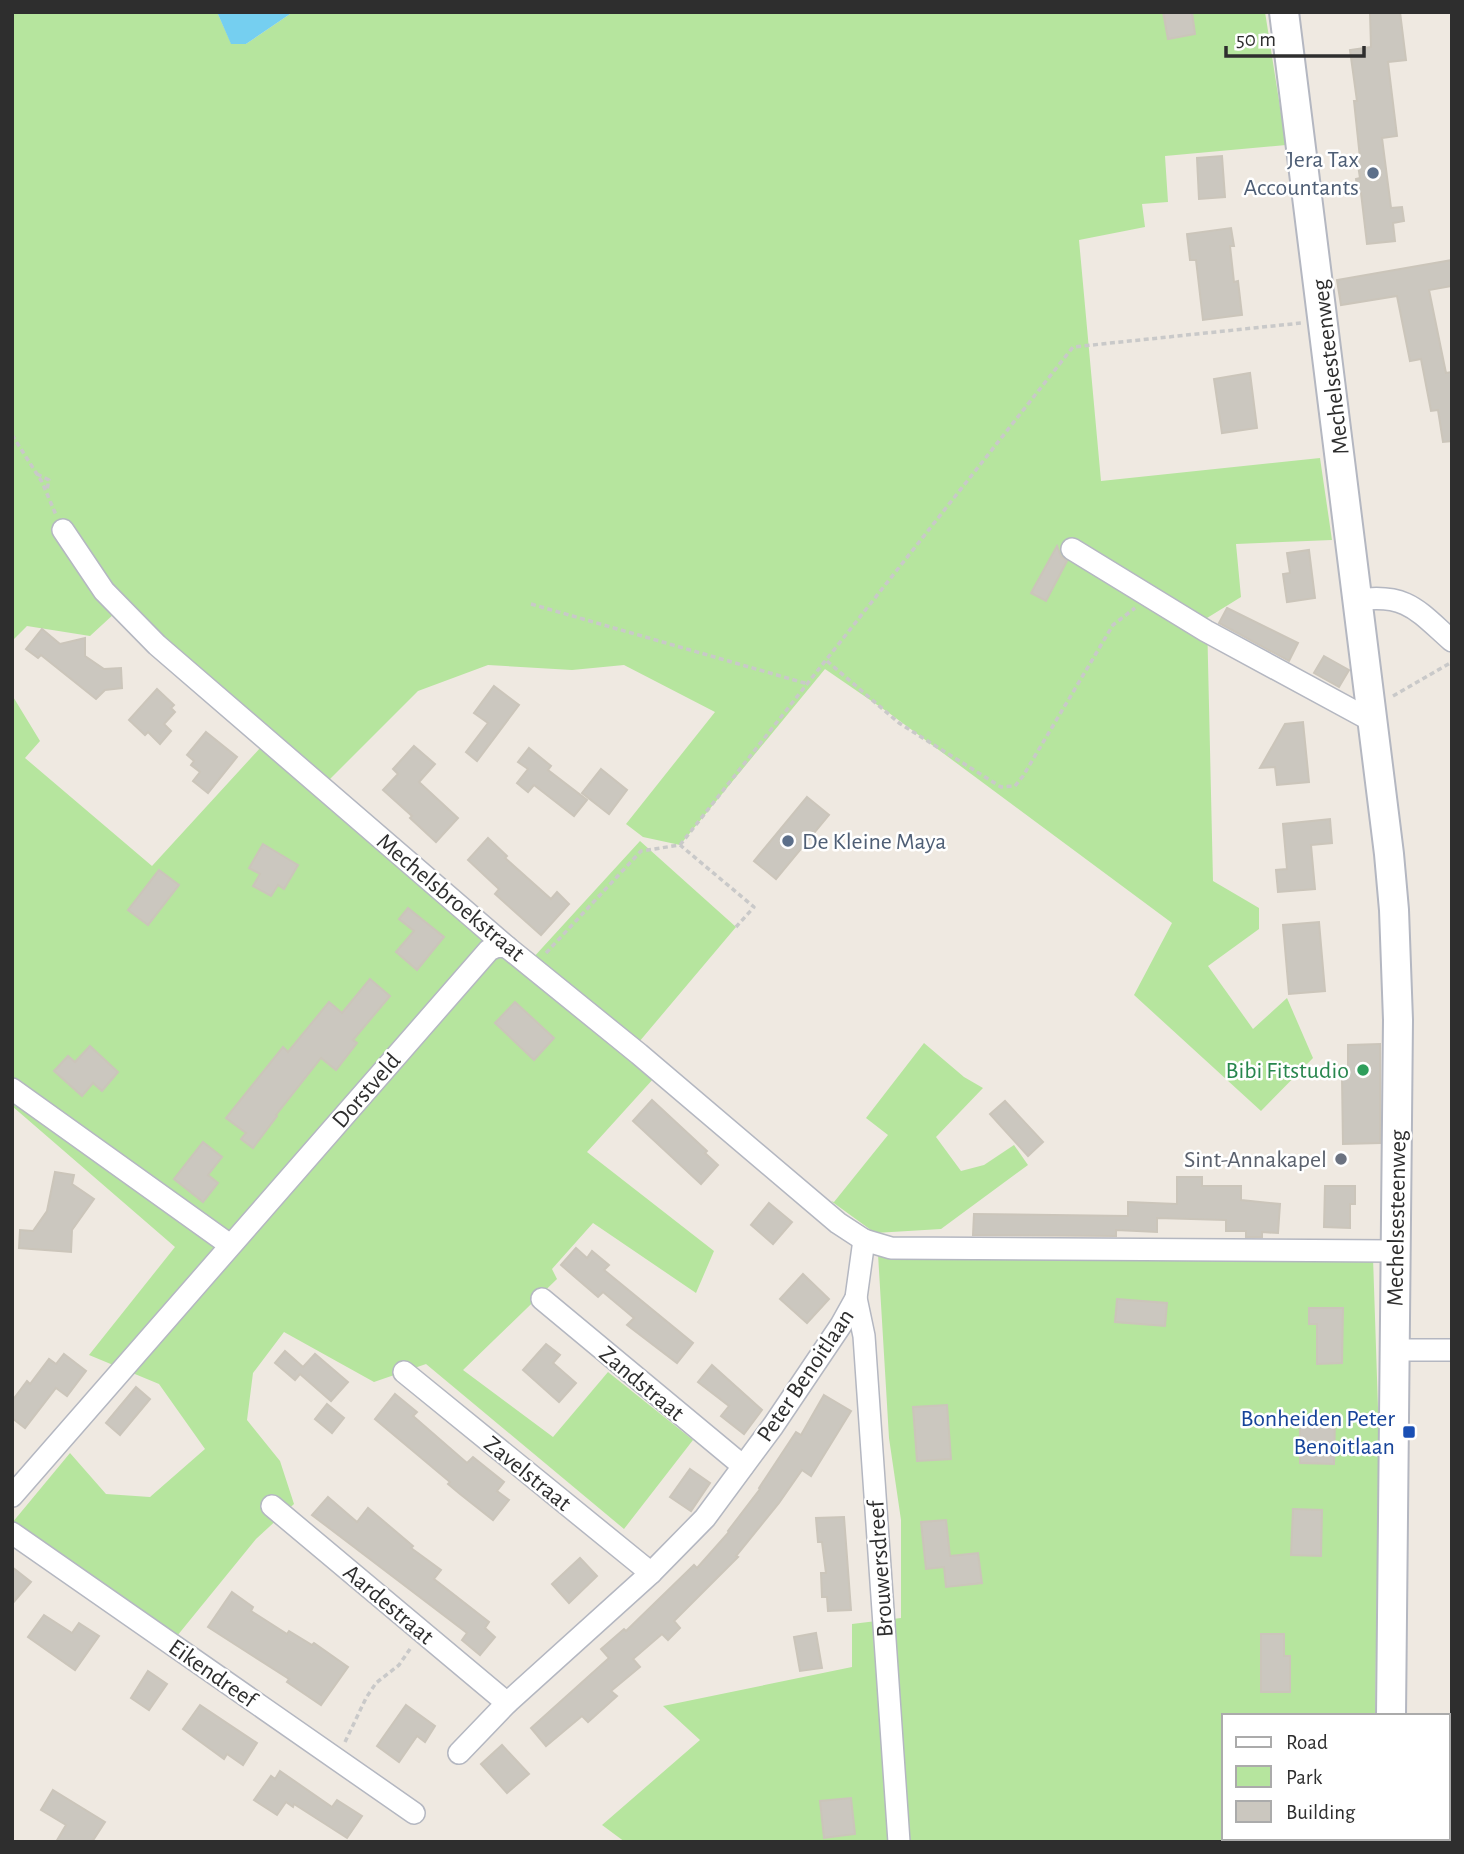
<svg xmlns="http://www.w3.org/2000/svg" width="1464" height="1854" viewBox="0 0 1464 1854" font-family="'Alegreya Sans',sans-serif">
	<style>
		.green { fill: #b6e59e }
		.water { fill: #75cff0 }
		.building { fill: #cbc7bf; stroke: #cbc5ba; stroke-width: 2 }
		.lines { fill: none; stroke-linecap: round; stroke-linejoin: round }
		.street-casing { stroke: #b4b7c1; stroke-width: 24 }
		.secondary-casing { stroke: #b4b7c1; stroke-width: 32 }
		.path { stroke: #c9c9c9; stroke-width: 3.5; stroke-dasharray: 5 3.5; stroke-linecap: butt }
		.street { stroke: #fff; stroke-width: 21 }
		.secondary { stroke: #fff; stroke-width: 28 }
		.service-dot { fill: #5c6f8a; stroke: #fff; stroke-width: 2.5 }
		.leisure-dot { fill: #2e9e5b; stroke: #fff; stroke-width: 2.5 }
		.worship-dot { fill: #6b7280; stroke: #fff; stroke-width: 2.5 }
		.transit-dot { fill: #1a4fb4; stroke: #fff; stroke-width: 2.5 }
		.labels { text-anchor: middle; stroke-width: 5; stroke-linejoin: round; paint-order: stroke }
		.service-label { font-size: 24px; fill: #4e5e75; stroke: #fff; text-anchor: end }
		.street-label { font-size: 24px; fill: #2e2e2e; stroke: #fff }
		.leisure-label { font-size: 24px; fill: #27864d; stroke: #fff; text-anchor: end }
		.worship-label { font-size: 24px; fill: #5b616d; stroke: #fff; text-anchor: end }
		.transit-label { font-size: 24px; fill: #164399; stroke: #fff; text-anchor: end }
	</style>
	<rect width="100%" height="100%" fill="#efe9e1"/>
	<!-- green -->
	<g class="green">
		<polygon points="12,12 217,12 231,43 246,44 293,12 1265,12 1286,145 1165,156 1168,202 1142,204 1145,227 1079,240 1101,481 1320,458 1332,540 1236,544 1241,597 1207,618 1213,881 1259,908 1259,929 1208,966 1253,1029 1287,998 1313,1058 1261,1111 1134,995 1172,923 889,713 825,669 680,845 643,837 626,824 715,712 624,665 572,670 488,665 418,691 319,790 521,971 640,841 736,927 639,1042 654,1078 587,1152 714,1251 696,1293 593,1223 552,1269 557,1279 463,1370 553,1437 608,1372 693,1440 624,1529 426,1364 374,1382 284,1332 253,1373 247,1420 280,1461 294,1504 256,1539 177,1636 12,1523 70,1453 106,1494 150,1497 205,1449 159,1384 89,1355 175,1247 12,1106 12,695 40,741 25,758 152,866 261,747 115,613 90,636 27,626 12,641"/>
		<polygon points="924,1043 964,1077 983,1088 936,1137 961,1171 984,1165 1014,1145 1028,1165 941,1229 875,1233 831,1201 834,1202 888,1135 866,1118"/>
		<polygon points="878,1254 1373,1257 1379,1438 1375,1716 1224,1716 1224,1838 1374,1838 1374,1842 625,1842 602,1825 700,1740 663,1706 852,1667 852,1624 901,1618 901,1520 889,1438"/>
	</g>
	<!-- water -->
	<polygon class="water" points="217,12 293,12 246,44 231,44"/>
	<!-- building -->
	<g class="building">
		<polygon points="1163,12 1192,12 1195,34 1168,39"/>
		<polygon points="1370,12 1400,12 1406,60 1388,62 1397,136 1382,138 1391,208 1402,207 1404,221 1393,223 1395,241 1367,244 1361,193 1358,193 1356,179 1360,178 1357,158 1360,158 1354,101 1357,101 1350,50 1371,47"/>
		<polygon points="1222,156 1225,197 1199,199 1197,158"/>
		<polygon points="1231,228 1234,246 1230,246 1234,282 1238,281 1242,315 1203,320 1196,260 1190,260 1187,234"/>
		<polygon points="1452,260 1452,286 1429,290 1446,373 1452,372 1452,441 1443,442 1438,410 1431,411 1421,359 1410,361 1397,296 1341,305 1337,280"/>
		<polygon points="1250,373 1257,428 1222,433 1214,379"/>
		<polygon points="1057,546 1061,556 1067,561 1046,601 1031,593"/>
		<polygon points="1309,550 1315,598 1287,602 1283,574 1290,573 1287,553"/>
		<polygon points="1227,608 1298,643 1289,661 1219,623"/>
		<polygon points="42,629 60,644 85,638 85,656 104,669 121,668 122,688 105,690 96,699 41,655 38,658 26,649"/>
		<polygon points="1324,656 1349,670 1339,687 1314,673"/>
		<polygon points="494,686 519,705 477,761 466,752 488,723 474,713"/>
		<polygon points="157,689 174,705 171,708 175,712 164,724 171,731 160,744 148,732 145,735 129,720"/>
		<polygon points="1303,722 1309,782 1277,785 1275,767 1260,768 1285,724"/>
		<polygon points="206,732 237,757 208,793 193,781 200,772 191,765 194,761 187,755"/>
		<polygon points="414,746 435,764 419,782 458,818 436,842 410,818 412,816 383,790 398,774 393,769"/>
		<polygon points="529,748 551,766 548,770 587,800 574,816 534,785 528,792 517,783 528,769 518,762"/>
		<polygon points="601,769 627,790 609,814 582,793"/>
		<polygon points="807,797 829,815 776,879 754,861"/>
		<polygon points="1330,819 1332,843 1311,845 1315,889 1278,892 1276,870 1287,869 1283,824"/>
		<polygon points="488,838 507,856 505,858 551,899 557,892 569,904 541,935 495,894 499,889 468,860"/>
		<polygon points="263,844 298,865 284,889 278,885 271,896 253,886 260,874 249,868"/>
		<polygon points="159,870 179,885 148,925 128,910"/>
		<polygon points="408,908 444,937 417,970 396,952 414,931 399,919"/>
		<polygon points="1319,922 1325,991 1289,994 1283,925"/>
		<polygon points="370,979 390,996 353,1040 357,1043 336,1070 321,1058 276,1115 277,1116 253,1148 241,1139 246,1133 226,1118 283,1047 288,1052 329,1002 342,1013"/>
		<polygon points="515,1002 554,1038 534,1060 495,1023"/>
		<polygon points="1380,1044 1380,1143 1343,1144 1342,1077 1348,1077 1348,1045"/>
		<polygon points="90,1046 118,1072 102,1091 93,1083 82,1096 54,1071 68,1056 75,1062"/>
		<polygon points="652,1100 707,1151 705,1153 718,1165 701,1184 633,1121"/>
		<polygon points="1005,1101 1043,1142 1028,1156 990,1114"/>
		<polygon points="203,1142 222,1157 208,1175 218,1183 203,1202 174,1179"/>
		<polygon points="55,1172 74,1175 72,1184 94,1199 72,1230 71,1252 19,1248 20,1230 33,1231 47,1211"/>
		<polygon points="1177,1177 1202,1177 1202,1186 1241,1186 1241,1200 1280,1204 1278,1233 1262,1232 1262,1237 1246,1237 1246,1231 1226,1231 1226,1220 1157,1218 1157,1232 1116,1230 1116,1236 973,1235 974,1214 1128,1216 1128,1202 1177,1204"/>
		<polygon points="1325,1186 1355,1186 1355,1204 1350,1204 1350,1228 1324,1227"/>
		<polygon points="769,1203 792,1222 773,1244 751,1225"/>
		<polygon points="576,1248 587,1258 592,1251 609,1265 604,1270 693,1343 677,1363 627,1325 634,1318 603,1292 598,1297 561,1265"/>
		<polygon points="803,1274 829,1299 807,1323 780,1299"/>
		<polygon points="1117,1299 1167,1303 1165,1326 1115,1322"/>
		<polygon points="1309,1308 1343,1308 1342,1363 1317,1364 1317,1324 1309,1324"/>
		<polygon points="546,1344 560,1355 553,1363 576,1383 559,1402 523,1370"/>
		<polygon points="285,1351 303,1367 315,1354 348,1382 331,1401 300,1374 295,1380 275,1363"/>
		<polygon points="64,1354 86,1371 67,1396 56,1388 25,1428 12,1418 12,1401 27,1381 30,1384 49,1359 56,1364"/>
		<polygon points="712,1365 762,1410 744,1434 721,1416 729,1406 698,1382"/>
		<polygon points="136,1387 150,1399 120,1435 106,1423"/>
		<polygon points="395,1394 417,1412 413,1416 467,1463 473,1457 504,1482 497,1491 509,1500 493,1520 460,1494 448,1484 450,1482 375,1419"/>
		<polygon points="824,1395 851,1411 811,1476 802,1470 779,1503 736,1556 738,1557 674,1621 680,1628 668,1640 662,1634 633,1659 640,1667 611,1691 617,1696 588,1722 582,1716 546,1746 531,1728 609,1658 601,1649 624,1629 626,1631 694,1565 697,1568 729,1532 728,1531 760,1489 759,1488 796,1432 801,1435"/>
		<polygon points="327,1404 344,1418 332,1433 315,1419"/>
		<polygon points="947,1405 951,1459 917,1461 913,1407"/>
		<polygon points="1300,1419 1335,1419 1334,1464 1300,1463"/>
		<polygon points="690,1469 710,1483 691,1511 670,1497"/>
		<polygon points="328,1497 357,1522 368,1508 413,1546 411,1548 441,1570 434,1579 489,1622 485,1628 495,1637 480,1655 462,1640 467,1633 312,1515"/>
		<polygon points="1293,1509 1322,1510 1321,1556 1291,1555"/>
		<polygon points="844,1517 851,1610 828,1611 827,1597 822,1597 821,1573 826,1573 822,1542 818,1542 816,1518"/>
		<polygon points="946,1520 950,1556 978,1553 982,1583 946,1587 944,1567 926,1569 921,1522"/>
		<polygon points="580,1558 597,1576 569,1603 552,1584"/>
		<polygon points="12,1567 31,1582 12,1604"/>
		<polygon points="232,1592 253,1607 251,1611 287,1634 289,1631 312,1645 314,1643 348,1667 321,1705 287,1682 289,1679 208,1627"/>
		<polygon points="44,1615 72,1633 79,1623 99,1636 75,1670 28,1637"/>
		<polygon points="816,1633 822,1668 800,1671 794,1637"/>
		<polygon points="1261,1634 1284,1634 1284,1656 1290,1656 1290,1692 1261,1692"/>
		<polygon points="148,1671 167,1684 149,1710 131,1698"/>
		<polygon points="200,1705 257,1743 243,1765 227,1754 224,1759 183,1729"/>
		<polygon points="406,1705 435,1726 425,1742 417,1736 399,1762 377,1746"/>
		<polygon points="502,1745 529,1774 507,1793 481,1764"/>
		<polygon points="280,1771 332,1807 337,1800 362,1816 347,1838 294,1804 293,1807 286,1802 277,1815 254,1800 271,1776 275,1779"/>
		<polygon points="53,1790 105,1822 92,1842 56,1842 66,1825 41,1810"/>
		<polygon points="851,1798 855,1834 824,1838 820,1801"/>
	</g>
	<g class="lines">
		<!-- street casing -->
		<g class="street-casing">
			<g id="street">
				<polyline points="63,530 104,591 157,645 507,947 639,1054 838,1223 864,1240 891,1248 1394,1251"/>
				<polyline points="1072,549 1206,631 1374,722"/>
				<path d="M 1358,600 C 1407,593 1418,611 1452,641"/>
				<polyline points="12,1089 230,1245"/>
				<polyline points="856,1298 864,1336 899,1842"/>
				<polyline points="542,1299 743,1466"/>
				<polyline points="1393,1350 1452,1350"/>
				<polyline points="404,1372 651,1573"/>
				<polyline points="12,1496 489,950 498,946 507,947"/>
				<polyline points="272,1506 507,1703"/>
				<polyline points="12,1533 414,1813"/>
				<polyline points="459,1753 507,1703 651,1573 705,1518 773,1426 841,1325 856,1298 864,1240"/>
			</g>
		</g>
		<!-- secondary casing -->
		<g class="secondary-casing">
			<g id="secondary">
				<polyline points="1284,12 1389,854 1394,910 1398,1020 1391,1716"/>
				<polyline points="1390,1842 1390,1838"/>
			</g>
		</g>
		<!-- path -->
		<g class="path">
			<polyline points="12,435 42,482 56,515"/>
			<polyline points="37,474 49,480 47,490"/>
			<polyline points="531,604 808,684"/>
			<polyline points="827,661 899,723 1001,787 1015,786 1023,776 1113,625 1135,608"/>
			<polyline points="1393,696 1452,662"/>
			<polyline points="680,845 1073,347 1301,323"/>
			<polyline points="546,953 641,851 680,845 754,907 736,927"/>
			<polyline points="345,1742 366,1698 376,1683 399,1665 412,1646"/>
		</g>
		<!-- street -->
		<use href="#street" class="street"/>
		<!-- secondary -->
		<use href="#secondary" class="secondary"/>
	</g>
	<!-- markers -->
	<g class="service-dot">
		<circle cx="1373" cy="173" r="7"/>
		<circle cx="788" cy="841" r="7"/>
	</g>
	<circle class="leisure-dot" cx="1363" cy="1070" r="7"/>
	<circle class="worship-dot" cx="1341" cy="1159" r="7"/>
	<rect class="transit-dot" x="1402" y="1425" width="14" height="14" rx="3.5"/>
	<g class="labels">
		<!-- service labels -->
		<g class="service-label">
			<text x="1359" y="167">Jera Tax<tspan x="1359" dy="28">Accountants</tspan></text>
			<text x="802" y="849" text-anchor="start">De Kleine Maya</text>
		</g>
		<!-- street labels -->
		<g class="street-label">
			<text transform="translate(1330 367) rotate(-97)" y="8">Mechelsesteenweg</text>
			<text transform="translate(451 897) rotate(40)" y="8">Mechelsbroekstraat</text>
			<text transform="translate(366 1090) rotate(-49)" y="8">Dorstveld</text>
			<text transform="translate(1396 1218) rotate(-89)" y="8">Mechelsesteenweg</text>
			<text transform="translate(805 1375) rotate(-56)" y="8">Peter Benoitlaan</text>
			<text transform="translate(642 1383) rotate(40)" y="8">Zandstraat</text>
			<text transform="translate(528 1473) rotate(39)" y="8">Zavelstraat</text>
			<text transform="translate(880 1569) rotate(-94)" y="8">Brouwersdreef</text>
			<text transform="translate(389 1604) rotate(40)" y="8">Aardestraat</text>
			<text transform="translate(213 1673) rotate(35)" y="8">Eikendreef</text>
		</g>
		<!-- leisure labels -->
		<g class="leisure-label">
			<text x="1349" y="1078">Bibi Fitstudio</text>
		</g>
		<!-- worship labels -->
		<g class="worship-label">
			<text x="1327" y="1167">Sint-Annakapel</text>
		</g>
		<!-- transit labels -->
		<g class="transit-label">
			<text x="1395" y="1426">Bonheiden Peter<tspan x="1395" dy="28">Benoitlaan</tspan></text>
		</g>
	</g>
	<!-- border -->
	<rect width="1464" height="1854" fill="none" stroke="#2e2e2e" stroke-width="28"/>
	<!-- legend -->
	<rect x="1222" y="1714" width="228" height="126" fill="#ffffff" stroke="#ababab" stroke-width="2"/>
	<rect x="1236" y="1737" width="35" height="10" fill="#ffffff" stroke="#ababab" stroke-width="2"/>
	<text x="1286" y="1749" font-size="21" fill="#2e2e2e">Road</text>
	<rect x="1236" y="1766" width="35" height="21" fill="#b6e59e" stroke="#ababab" stroke-width="2"/>
	<text x="1286" y="1784" font-size="21" fill="#2e2e2e">Park</text>
	<rect x="1236" y="1801" width="35" height="21" fill="#cbc7bf" stroke="#ababab" stroke-width="2"/>
	<text x="1286" y="1819" font-size="21" fill="#2e2e2e">Building</text>
	<!-- scale -->
	<path d="M1226 46v10h138v-10" fill="none" stroke="#2e2e2e" stroke-width="3.5"/>
	<text x="1236" y="46" font-size="21" fill="#2e2e2e" stroke="#ffffff" stroke-width="5" paint-order="stroke">50 m</text>
</svg>
